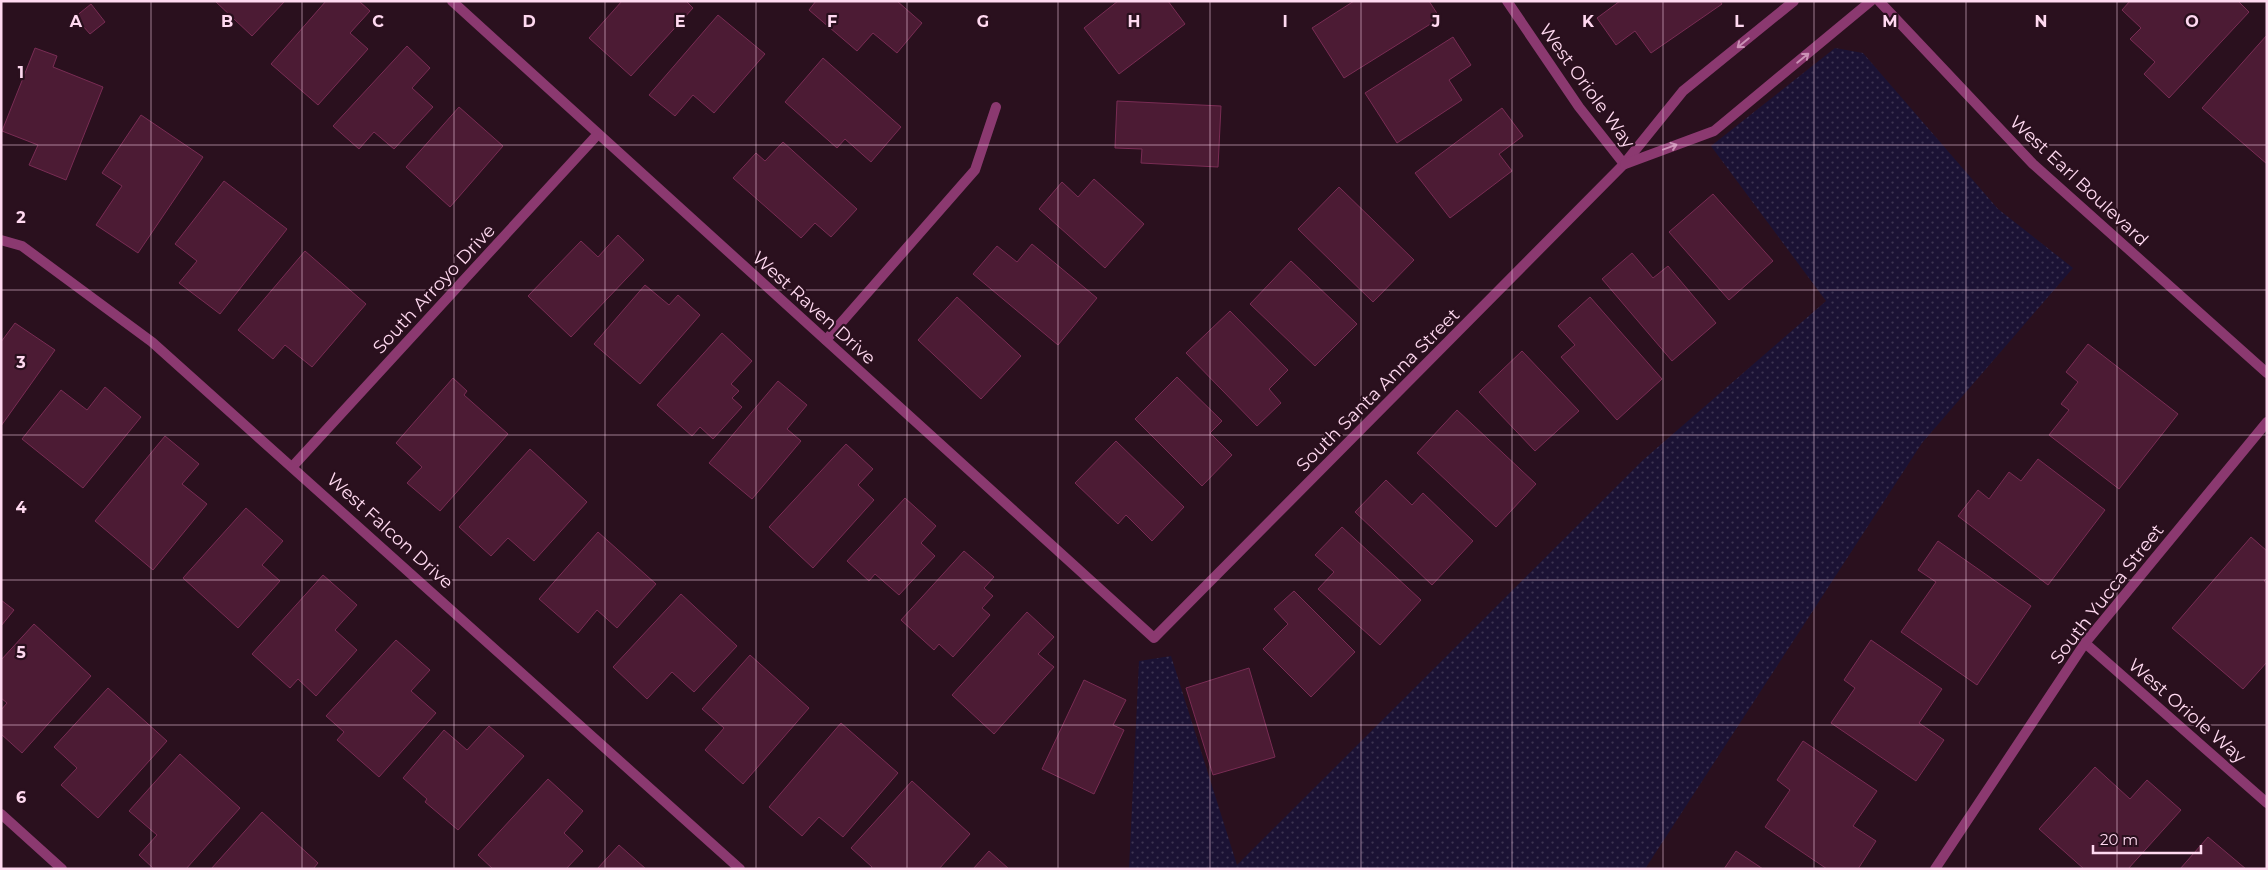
<svg xmlns="http://www.w3.org/2000/svg" width="2268" height="870" viewBox="0 0 2268 870" font-family="Montserrat,sans-serif">
	<style>
		.grass { fill: url(#grass-dots) }
		.building { fill: #4c1b34; stroke: #792c54 }
		.lines { fill: none; stroke-linecap: round; stroke-linejoin: round }
		.minor { stroke: #8b3970; stroke-width: 10 }
		.tertiary { stroke: #8b3970; stroke-width: 10 }
		.oneway { stroke: #cb91b6 }
		.grid { fill: none; stroke: #ffd9f0; stroke-width: 1; stroke-opacity: 0.55 }
		.labels { text-anchor: middle; stroke-width: 4.5; stroke-linejoin: round; paint-order: stroke }
		.street-label { font-size: 18px; fill: #ffd9f0; stroke: #2a101e }
		.grid-label { font-size: 16px; text-anchor: middle; font-weight: bold; fill: #ffd9f0; stroke: #2a101e; stroke-width: 4.5; stroke-linejoin: round; paint-order: stroke }
	</style>
	<defs>
		<pattern id="grass-dots" width="8" height="8" patternUnits="userSpaceOnUse" patternTransform="scale(1.25)"><rect width="8" height="8" fill="#1b1234"/><path d="M2 2h.1M6 6h.1" fill="none" stroke="#3d3452" stroke-width="1.8" stroke-linecap="round"/></pattern>
	</defs>
	<rect width="100%" height="100%" fill="#2a101e"/>
	<!-- grass -->
	<polygon class="grass" points="1835,48 1863,53 1998,209 2073,268 1922,443 1645,869 1129,869 1139,661 1171,656 1237,865 1643,460 1826,301 1711,146"/>
	<!-- building -->
	<g class="building">
		<polygon points="215,1 285,1 252,36"/>
		<polygon points="326,1 359,1 370,11 350,33 368,49 318,105 271,64"/>
		<polygon points="622,1 686,1 693,8 631,76 589,38"/>
		<polygon points="816,1 897,1 922,23 897,53 873,33 857,51 809,10"/>
		<polygon points="1118,1 1168,1 1185,24 1119,74 1084,28"/>
		<polygon points="1354,1 1429,1 1440,18 1344,78 1312,28"/>
		<polygon points="1620,1 1720,1 1722,4 1651,53 1635,31 1616,45 1597,18"/>
		<polygon points="2130,1 2238,1 2249,12 2169,98 2144,74 2155,62 2130,39 2141,28 2122,10"/>
		<polygon points="91,4 105,22 90,34 75,17"/>
		<polygon points="718,15 765,54 714,113 693,95 675,116 649,95"/>
		<polygon points="2267,35 2267,164 2202,108"/>
		<polygon points="1453,37 1471,65 1449,80 1462,100 1397,143 1365,93"/>
		<polygon points="407,46 430,68 412,88 433,107 394,149 374,132 359,149 333,126"/>
		<polygon points="35,48 57,56 53,67 103,87 66,180 29,165 38,145 2,131"/>
		<polygon points="823,58 901,127 871,162 845,139 837,148 785,102"/>
		<polygon points="1117,101 1221,106 1218,167 1141,163 1142,149 1115,148"/>
		<polygon points="459,107 503,146 450,207 406,167"/>
		<polygon points="1502,108 1523,136 1499,154 1512,171 1450,218 1415,173"/>
		<polygon points="141,115 203,157 138,253 96,225 122,186 102,173"/>
		<polygon points="783,142 857,209 831,237 815,223 801,238 733,178 756,153 765,161"/>
		<polygon points="1094,179 1144,224 1105,268 1039,209 1062,182 1078,197"/>
		<polygon points="224,181 287,229 220,314 179,283 197,261 175,244"/>
		<polygon points="1339,187 1414,260 1373,302 1298,229"/>
		<polygon points="1713,194 1773,261 1729,300 1669,232"/>
		<polygon points="618,235 644,260 571,337 528,296 581,241 598,257"/>
		<polygon points="1032,244 1097,298 1058,345 973,274 997,246 1017,262"/>
		<polygon points="305,251 366,304 312,367 285,345 273,359 238,330"/>
		<polygon points="1632,253 1653,278 1668,266 1716,323 1672,361 1602,279"/>
		<polygon points="1291,261 1357,324 1315,366 1250,304"/>
		<polygon points="645,285 669,305 678,295 700,315 640,384 594,344"/>
		<polygon points="957,297 1021,356 981,399 918,340"/>
		<polygon points="1590,297 1662,379 1617,420 1561,357 1575,345 1558,326"/>
		<polygon points="1230,311 1288,370 1269,389 1281,403 1257,426 1186,353"/>
		<polygon points="15,323 55,350 1,426 1,342"/>
		<polygon points="722,333 752,361 731,384 739,391 732,398 742,407 713,439 700,427 692,436 657,405"/>
		<polygon points="2088,344 2178,414 2119,489 2049,435 2069,410 2061,404 2078,382 2066,372"/>
		<polygon points="1522,351 1579,411 1535,451 1479,392"/>
		<polygon points="1177,377 1222,421 1210,433 1232,455 1202,486 1135,419"/>
		<polygon points="453,378 467,391 464,395 508,434 440,511 407,483 422,467 396,443"/>
		<polygon points="778,381 807,405 787,429 801,441 752,499 709,463"/>
		<polygon points="105,387 141,417 83,488 22,439 61,390 87,410"/>
		<polygon points="1457,410 1536,484 1496,527 1417,453"/>
		<polygon points="165,436 199,464 182,484 207,504 153,570 95,521"/>
		<polygon points="1116,441 1184,507 1152,541 1126,515 1118,524 1075,483"/>
		<polygon points="846,444 873,469 858,485 874,500 813,568 769,527"/>
		<polygon points="530,449 587,502 534,561 508,538 491,556 459,527"/>
		<polygon points="2038,459 2105,510 2048,585 1958,516 1978,490 1989,499 2009,472 2021,481"/>
		<polygon points="1386,480 1412,505 1423,493 1473,541 1432,585 1355,512"/>
		<polygon points="905,498 936,526 921,543 935,556 899,595 875,574 869,581 847,561"/>
		<polygon points="246,508 283,541 262,565 280,581 238,628 183,578"/>
		<polygon points="1342,527 1421,600 1380,645 1318,589 1334,572 1315,555"/>
		<polygon points="598,532 656,584 617,628 597,610 578,633 539,599"/>
		<polygon points="2251,537 2267,551 2267,578 2264,581 2267,583 2267,662 2243,689 2172,628"/>
		<polygon points="1938,541 2031,606 1977,685 1901,632 1936,582 1918,570"/>
		<polygon points="964,551 994,577 984,588 993,596 982,608 990,615 953,657 939,644 934,650 901,620"/>
		<polygon points="323,575 357,605 335,630 357,650 316,696 298,679 290,688 252,654"/>
		<polygon points="1294,591 1355,652 1311,697 1263,649 1288,624 1274,609"/>
		<polygon points="681,594 737,646 694,692 672,672 647,699 613,667"/>
		<polygon points="1,600 14,610 1,626"/>
		<polygon points="1027,612 1054,637 1038,654 1054,667 994,734 952,695"/>
		<polygon points="34,624 91,676 22,753 1,734 1,710 7,703 1,698 1,660"/>
		<polygon points="396,640 430,670 411,691 436,713 379,777 337,740 344,732 326,716"/>
		<polygon points="1871,640 1942,689 1919,723 1944,740 1916,781 1831,723 1855,688 1844,680"/>
		<polygon points="750,655 809,708 743,784 705,750 724,728 702,709"/>
		<polygon points="1249,668 1275,757 1213,775 1186,688"/>
		<polygon points="1084,680 1126,700 1113,725 1124,730 1094,794 1042,769"/>
		<polygon points="108,688 167,741 98,818 61,785 77,768 54,747"/>
		<polygon points="841,723 898,773 843,837 819,817 802,836 769,807"/>
		<polygon points="489,726 524,756 458,830 425,802 427,799 403,778 444,730 467,750"/>
		<polygon points="1803,741 1877,791 1853,826 1876,841 1858,869 1827,869 1765,827 1790,790 1777,780"/>
		<polygon points="180,754 240,808 186,869 154,869 139,855 157,835 129,811"/>
		<polygon points="2095,767 2130,799 2147,780 2181,810 2128,869 2084,869 2039,829"/>
		<polygon points="548,779 583,811 564,833 583,851 566,869 493,869 478,855"/>
		<polygon points="912,781 970,834 939,869 871,869 872,867 851,848"/>
		<polygon points="262,812 318,863 313,869 211,869"/>
		<polygon points="2208,837 2246,869 2180,869"/>
		<polygon points="619,845 646,869 597,869"/>
		<polygon points="989,851 1009,869 973,869"/>
		<polygon points="1736,851 1763,869 1724,869"/>
	</g>
	<g class="lines">
		<!-- minor -->
		<g class="minor">
			<polyline points="452,1 1154,638 1624,164 1683,91 1794,1"/>
			<polyline points="1507,1 1579,107 1624,164"/>
			<polyline points="1625,164 1714,131 1871,1"/>
			<polyline points="1,240 22,246 152,342 740,869"/>
			<polyline points="826,340 975,170 996,107"/>
			<polyline points="293,466 598,134"/>
			<polyline points="2085,643 2267,803"/>
			<polyline points="1,814 62,869"/>
			<polyline points="1935,869 2085,643 2267,422"/>
		</g>
		<!-- tertiary -->
		<polyline class="tertiary" points="1879,1 2033,164 2267,373"/>
	</g>
	<!-- one-way arrows -->
	<defs><path id="oneway-shaft" d="M-6 0H5M1.5-3L5.5 0L1.5 3" fill="none" stroke-width="1.6" stroke-linecap="round" stroke-linejoin="round" transform="scale(1.25)"/></defs>
	<g class="oneway">
		<use href="#oneway-shaft" transform="translate(1743 43) rotate(141)"/>
		<use href="#oneway-shaft" transform="translate(1803 58) rotate(-39)"/>
		<use href="#oneway-shaft" transform="translate(1670 147) rotate(-20)"/>
	</g>
	<!-- grid -->
	<path class="grid" d="M 151,1 L 151,869M 302,1 L 302,869M 454,1 L 454,869M 605,1 L 605,869M 756,1 L 756,869M 907,1 L 907,869M 1058,1 L 1058,869M 1210,1 L 1210,869M 1361,1 L 1361,869M 1512,1 L 1512,869M 1663,1 L 1663,869M 1814,1 L 1814,869M 1966,1 L 1966,869M 2117,1 L 2117,869M 1,145 L 2267,145M 1,290 L 2267,290M 1,435 L 2267,435M 1,580 L 2267,580M 1,725 L 2267,725"/>
	<g class="labels">
		<!-- street labels -->
		<g class="street-label">
			<text transform="translate(1587 86) rotate(54)" y="6">West Oriole Way</text>
			<text transform="translate(2079 181) rotate(43)" y="6">West Earl Boulevard</text>
			<text transform="translate(434 289) rotate(-47)" y="6">South Arroyo Drive</text>
			<text transform="translate(814 308) rotate(42)" y="6">West Raven Drive</text>
			<text transform="translate(1378 390) rotate(-45)" y="6">South Santa Anna Street</text>
			<text transform="translate(390 531) rotate(42)" y="6">West Falcon Drive</text>
			<text transform="translate(2107 594) rotate(-52)" y="6">South Yucca Street</text>
			<text transform="translate(2187 711) rotate(41)" y="6">West Oriole Way</text>
		</g>
	</g>
	<g class="grid-label">
		<text x="76" y="27">A</text>
		<text x="227" y="27">B</text>
		<text x="378" y="27">C</text>
		<text x="529" y="27">D</text>
		<text x="680" y="27">E</text>
		<text x="832" y="27">F</text>
		<text x="983" y="27">G</text>
		<text x="1134" y="27">H</text>
		<text x="1285" y="27">I</text>
		<text x="1436" y="27">J</text>
		<text x="1588" y="27">K</text>
		<text x="1739" y="27">L</text>
		<text x="1890" y="27">M</text>
		<text x="2041" y="27">N</text>
		<text x="2192" y="27">O</text>
		<text x="21" y="78">1</text>
		<text x="21" y="223">2</text>
		<text x="21" y="368">3</text>
		<text x="21" y="513">4</text>
		<text x="21" y="658">5</text>
		<text x="21" y="803">6</text>
	</g>
	<!-- border -->
	<rect width="2268" height="870" fill="none" stroke="#ffd9f0" stroke-width="5"/>
	<!-- scale -->
	<path d="M2093 845v8h108v-8" fill="none" stroke="#ffd9f0" stroke-width="2.5"/>
	<text x="2100" y="845" font-size="15" fill="#ffd9f0" stroke="#2a101e" stroke-width="4" paint-order="stroke">20 m</text>
</svg>
